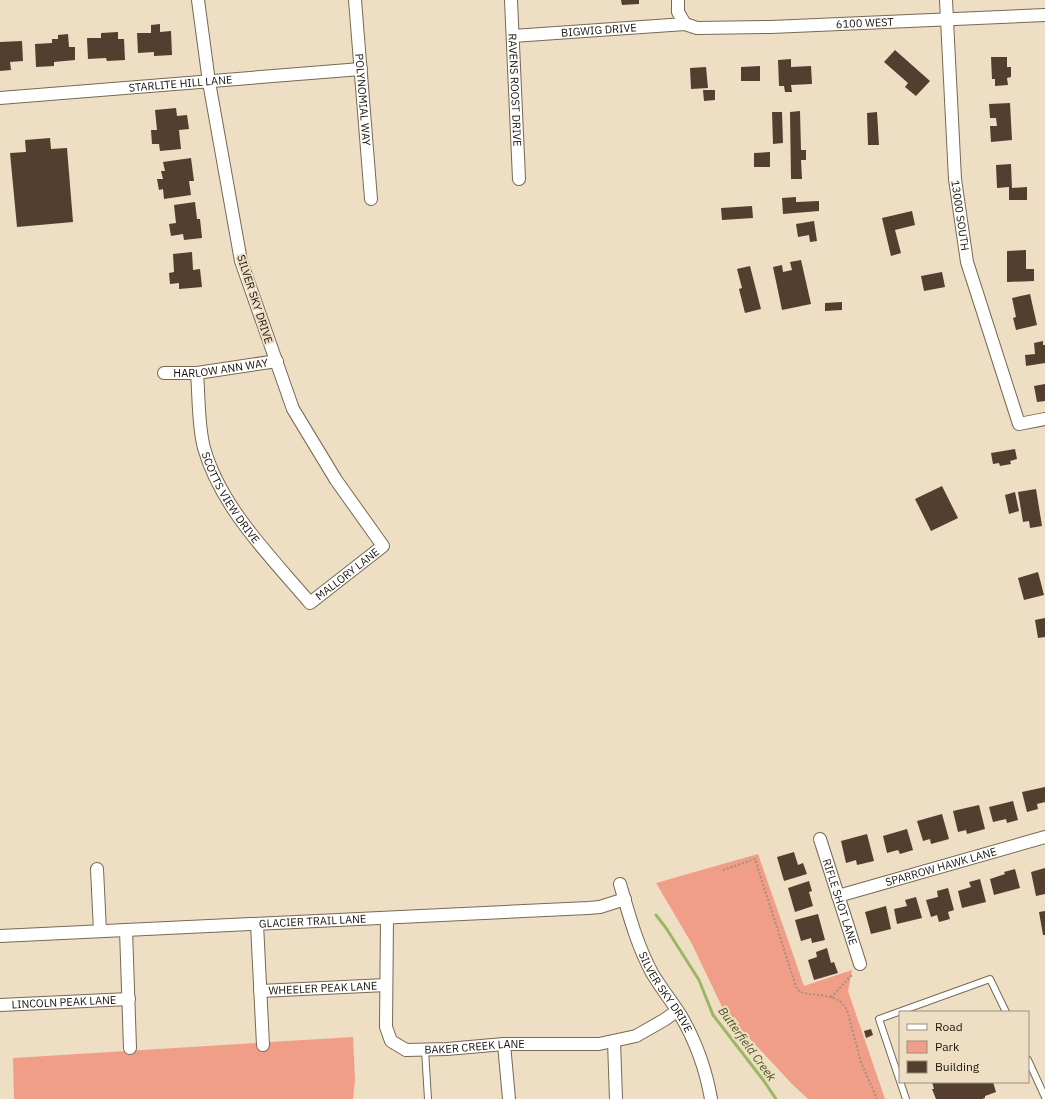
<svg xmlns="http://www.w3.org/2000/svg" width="1045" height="1099" viewBox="0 0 1045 1099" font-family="'IBM Plex Sans',sans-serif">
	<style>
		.green { fill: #f19e88 }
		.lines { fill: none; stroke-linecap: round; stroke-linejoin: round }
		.stream { stroke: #9ab862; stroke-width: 3 }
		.building { fill: #533e2f }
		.service-casing { stroke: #776952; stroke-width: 8 }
		.minor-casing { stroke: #776952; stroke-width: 14 }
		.path { stroke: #9f927f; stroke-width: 2; stroke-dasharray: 2 2; stroke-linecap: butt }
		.service { stroke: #fff; stroke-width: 6 }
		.minor { stroke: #fff; stroke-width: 12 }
		.labels { text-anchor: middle; stroke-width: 4; stroke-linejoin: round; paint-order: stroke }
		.street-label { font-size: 11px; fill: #19130a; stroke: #eedec4 }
		.water-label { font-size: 12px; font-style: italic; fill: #465a1d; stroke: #eedec4 }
	</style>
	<rect width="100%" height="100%" fill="#eedec4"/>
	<!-- green -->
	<g class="green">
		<polygon points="758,854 804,986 852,970 848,991 885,1099 808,1099 792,1084 724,1011 692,944 656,883"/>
		<polygon points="353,1037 355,1080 353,1099 14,1099 13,1058"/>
	</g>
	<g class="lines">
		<!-- stream -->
		<polyline class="stream" points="656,915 666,928 699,980 713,1015 764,1081 776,1099"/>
	</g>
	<!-- building -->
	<g class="building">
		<polygon points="621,0 639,0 639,4 622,5"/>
		<polygon points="160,24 160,32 171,31 172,55 154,56 154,52 138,53 137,33 151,33 151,25"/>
		<polygon points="118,32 118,39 124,39 125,60 107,61 106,58 88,59 87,38 101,38 101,33"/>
		<polygon points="68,34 69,47 75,47 75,60 54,62 54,66 36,67 35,44 52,43 52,39 58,39 58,35"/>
		<polygon points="22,41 23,61 10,62 11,70 0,71 0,42"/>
		<polygon points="895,50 930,81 916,96 905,87 908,83 884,62"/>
		<polygon points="991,57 1007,57 1007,67 1011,67 1011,77 1007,78 1008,85 995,86 995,79 992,79"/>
		<polygon points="791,59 791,67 811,66 812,84 791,85 792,92 785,92 784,86 779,86 778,60"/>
		<polygon points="760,66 760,81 741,81 741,67"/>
		<polygon points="706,67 708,88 691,89 690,68"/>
		<polygon points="703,90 715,90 715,100 704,101"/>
		<polygon points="1010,103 1012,140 991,142 990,126 997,126 996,118 990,118 989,104"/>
		<polygon points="176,108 177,116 187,115 189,129 179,130 181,149 160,151 159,144 152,144 151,130 157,130 155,110"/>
		<polygon points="800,111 801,150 806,150 806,160 801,160 802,179 791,179 790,112"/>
		<polygon points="772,112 782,112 783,143 773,144"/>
		<polygon points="877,112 879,145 868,145 867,113"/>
		<polygon points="50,138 51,149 67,148 73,222 17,227 10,153 26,152 25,140"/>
		<polygon points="770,152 770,167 754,167 754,153"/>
		<polygon points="191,158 194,181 189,181 191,195 164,199 163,189 159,190 157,179 163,179 161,171 165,171 163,162"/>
		<polygon points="1011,164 1012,188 1027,187 1027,200 1009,200 1009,187 997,188 996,165"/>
		<polygon points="796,197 796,202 819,201 819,211 783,214 782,198"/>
		<polygon points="195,202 197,219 200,219 202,238 184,240 183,234 171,236 169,224 176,223 174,205"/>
		<polygon points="752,206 753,218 722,220 721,208"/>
		<polygon points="912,211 915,225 895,230 901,253 891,256 882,218"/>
		<polygon points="814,221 817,241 810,242 809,235 798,237 796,224"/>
		<polygon points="1026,250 1026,269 1034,269 1034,281 1007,282 1007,251"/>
		<polygon points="192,252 193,270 200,269 202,287 179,289 179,283 170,284 169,273 174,272 173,254"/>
		<polygon points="801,260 811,304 782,310 773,267 782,265 783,272 792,270 790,262"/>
		<polygon points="750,266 761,309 745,313 739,289 742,288 737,269"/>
		<polygon points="942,272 945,287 924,291 921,276"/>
		<polygon points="1030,294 1037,325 1016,330 1013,318 1016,317 1012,298"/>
		<polygon points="842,302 842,310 825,311 825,303"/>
		<polygon points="1043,341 1043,345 1045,345 1045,363 1026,366 1025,355 1035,354 1034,343"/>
		<polygon points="1045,384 1045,401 1037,402 1034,386"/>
		<polygon points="1015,449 1017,459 1010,461 1011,464 1000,466 999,463 993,464 991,453"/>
		<polygon points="942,486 958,518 931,531 915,499"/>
		<polygon points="1036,489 1042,526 1030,528 1029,521 1023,522 1018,492"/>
		<polygon points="1015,492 1019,511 1009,514 1005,495"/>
		<polygon points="1038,572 1044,595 1024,600 1018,578"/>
		<polygon points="1045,618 1045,637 1038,638 1035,620"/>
		<polygon points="1045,787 1045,802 1037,804 1038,809 1027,812 1022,792"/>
		<polygon points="1013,801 1018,820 1007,823 1006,819 993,822 989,807"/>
		<polygon points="979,805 985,829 967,834 966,830 958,832 953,811"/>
		<polygon points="942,814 949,839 931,844 930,839 923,841 917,821"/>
		<polygon points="907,829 913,850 900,854 898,850 887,853 883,836"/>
		<polygon points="867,834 874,861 857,865 856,860 846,863 841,841"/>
		<polygon points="794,852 798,865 803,863 807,874 784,881 777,857"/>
		<polygon points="1045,868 1045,894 1036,896 1031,872"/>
		<polygon points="1015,869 1020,888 994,895 990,879 1005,874 1004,872"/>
		<polygon points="980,879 986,902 962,908 958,891 971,887 969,882"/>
		<polygon points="809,881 812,891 809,892 813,906 795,912 788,888"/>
		<polygon points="948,888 954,910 948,912 950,919 939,922 937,915 931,917 926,900 938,897 937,891"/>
		<polygon points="916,897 922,918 897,924 894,909 907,906 905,900"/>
		<polygon points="886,906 891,929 871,934 865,912"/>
		<polygon points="1045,911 1045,935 1043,935 1039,912"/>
		<polygon points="818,914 825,940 812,943 811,938 801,941 795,920"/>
		<polygon points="827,948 831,963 834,962 838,973 814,980 808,960 817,957 816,952"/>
		<polygon points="871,1029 873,1035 866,1038 864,1031"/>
		<polygon points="932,1082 993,1082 996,1092 985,1096 985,1098 982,1099 936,1099 932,1089 934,1089"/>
	</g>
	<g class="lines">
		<!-- service casing -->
		<g class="service-casing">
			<g id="service">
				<polyline points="425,1050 428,1099"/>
				<polyline points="1028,1060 1045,1097"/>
				<polyline points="906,1099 879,1019 990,979 1006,1012"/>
			</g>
		</g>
		<!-- minor casing -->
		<g class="minor-casing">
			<g id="minor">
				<path id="s1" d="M 355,0 L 371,199"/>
				<path id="s2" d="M 511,0 L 519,179"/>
				<polyline points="678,0 678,12 685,24"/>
				<path id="s3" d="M 946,0 L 955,179 L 967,262 L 1019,424 L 1045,419"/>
				<path id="s4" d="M 513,36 L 685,24 L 697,28 L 771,27 L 1045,15"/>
				<path id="s5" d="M 0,98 L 361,69"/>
				<path id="s6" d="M 164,373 L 197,373 L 277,361"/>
				<path id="s7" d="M 197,373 C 199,397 198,426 204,448 C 221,508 271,557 310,603 L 383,546 L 336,480 L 293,409 L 241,261 L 209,82 L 198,0"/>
				<path id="s8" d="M 820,839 L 860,964"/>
				<polyline points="97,869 100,931"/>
				<path id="s9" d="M 620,884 C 629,915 637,945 652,973 C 661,988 672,1002 681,1016 C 696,1042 706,1070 711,1099"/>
				<path id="s10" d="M 838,896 L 1045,837"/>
				<path id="s11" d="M 387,918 L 386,1027 L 391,1041 L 406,1050 L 447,1049 L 504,1044 L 599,1044 L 636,1036 L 664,1020 L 677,1011"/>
				<polyline points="257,924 263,1045"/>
				<polyline points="126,930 130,1048"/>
				<path id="s12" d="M 0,936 L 588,908 L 600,907 L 625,899"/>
				<path id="s13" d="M 260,991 L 386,985"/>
				<path id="s14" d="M 0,1005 L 129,999"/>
				<polyline points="614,1041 616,1099"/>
				<polyline points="504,1044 509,1099"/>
			</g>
		</g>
		<!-- path -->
		<g class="path">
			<path d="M 723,870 L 755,859 L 796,987 L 800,992 C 817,997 838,992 847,1010 L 861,1062 L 877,1099"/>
			<polyline points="831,997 852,975"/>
		</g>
		<!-- service -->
		<use href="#service" class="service"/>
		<!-- minor -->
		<use href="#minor" class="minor"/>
	</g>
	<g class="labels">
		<!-- street labels -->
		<g class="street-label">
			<text dy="4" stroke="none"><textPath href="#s4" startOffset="353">6100 WEST</textPath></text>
			<text dy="4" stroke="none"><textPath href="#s4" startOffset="86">BIGWIG DRIVE</textPath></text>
			<text dy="4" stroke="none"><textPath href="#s5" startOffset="181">STARLITE HILL LANE</textPath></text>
			<text dy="4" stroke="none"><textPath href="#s2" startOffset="90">RAVENS ROOST DRIVE</textPath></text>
			<text dy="4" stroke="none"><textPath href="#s1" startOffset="100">POLYNOMIAL WAY</textPath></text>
			<text dy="4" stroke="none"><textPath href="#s3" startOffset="216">13000 SOUTH</textPath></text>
			<text transform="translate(255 299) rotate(72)" y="4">SILVER SKY DRIVE</text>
			<text dy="4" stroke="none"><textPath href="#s6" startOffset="57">HARLOW ANN WAY</textPath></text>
			<text dy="4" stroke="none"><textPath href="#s7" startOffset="132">SCOTTS VIEW DRIVE</textPath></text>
			<text dy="4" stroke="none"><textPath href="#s7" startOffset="312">MALLORY LANE</textPath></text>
			<text dy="4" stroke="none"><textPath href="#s10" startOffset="107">SPARROW HAWK LANE</textPath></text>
			<text dy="4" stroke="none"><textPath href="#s8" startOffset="66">RIFLE SHOT LANE</textPath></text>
			<text dy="4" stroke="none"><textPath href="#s12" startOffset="313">GLACIER TRAIL LANE</textPath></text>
			<text dy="4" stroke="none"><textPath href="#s13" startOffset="63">WHEELER PEAK LANE</textPath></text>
			<text dy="4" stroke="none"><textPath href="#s9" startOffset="118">SILVER SKY DRIVE</textPath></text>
			<text dy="4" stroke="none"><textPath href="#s14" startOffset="64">LINCOLN PEAK LANE</textPath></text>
			<text dy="4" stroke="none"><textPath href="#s11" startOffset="210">BAKER CREEK LANE</textPath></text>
		</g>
		<!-- water labels -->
		<g class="water-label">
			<text transform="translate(747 1044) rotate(54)" y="4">Butterfield Creek</text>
		</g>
	</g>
	<!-- legend -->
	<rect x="899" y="1011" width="130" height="72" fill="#eedec4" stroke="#998d7a"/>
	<rect x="907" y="1024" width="20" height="6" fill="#ffffff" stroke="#998d7a"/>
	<text x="935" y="1031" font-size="12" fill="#19130a">Road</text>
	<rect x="907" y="1041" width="20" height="12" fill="#f19e88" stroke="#998d7a"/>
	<text x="935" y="1051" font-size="12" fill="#19130a">Park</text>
	<rect x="907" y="1061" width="20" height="12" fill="#533e2f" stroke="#998d7a"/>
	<text x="935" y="1071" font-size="12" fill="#19130a">Building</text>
</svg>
